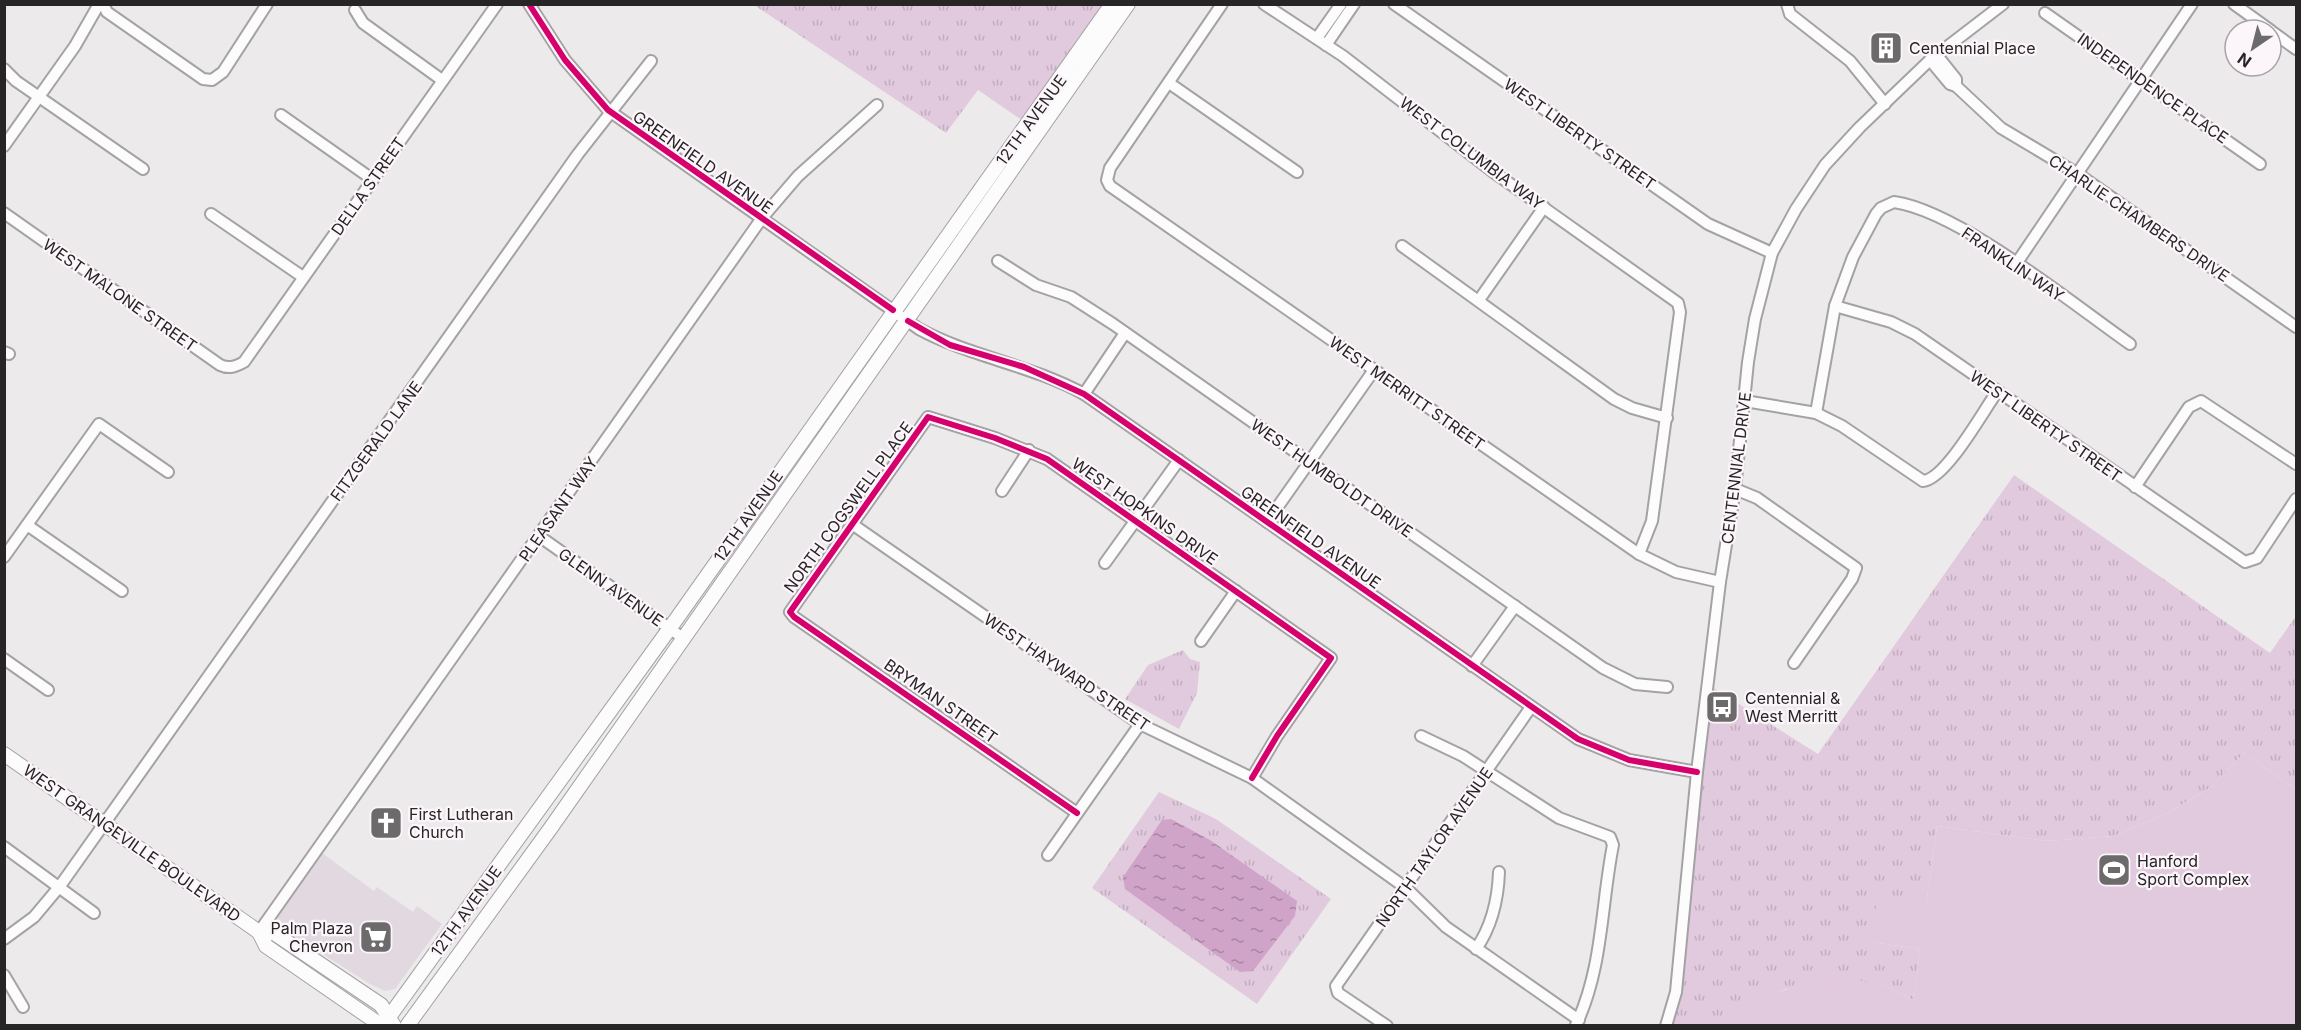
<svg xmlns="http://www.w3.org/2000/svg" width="2301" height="1030" viewBox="0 0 2301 1030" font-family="Inter,sans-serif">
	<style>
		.built { fill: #e1d9df }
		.grass { fill: url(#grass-tufts) }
		.pitch { fill: #e2cade }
		.water { fill: url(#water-ripples) }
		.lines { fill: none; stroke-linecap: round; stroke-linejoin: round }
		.minor-casing { stroke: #a4a2a4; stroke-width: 14 }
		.major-casing { stroke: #a4a2a4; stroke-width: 16 }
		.minor { stroke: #fcfcfc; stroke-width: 10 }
		.major { stroke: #fcfcfc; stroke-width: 14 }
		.cycleway-casing { stroke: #fcf6fb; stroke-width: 10 }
		.cycleway { stroke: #d6006c; stroke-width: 6 }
		.labels { text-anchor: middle; stroke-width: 4.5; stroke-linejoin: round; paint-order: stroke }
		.poi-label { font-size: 16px; fill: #272526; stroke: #fcf6fb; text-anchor: start }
		.street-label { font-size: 16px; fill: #272526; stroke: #fcf6fb }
	</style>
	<defs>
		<pattern id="grass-tufts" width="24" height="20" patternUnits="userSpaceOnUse" patternTransform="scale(1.5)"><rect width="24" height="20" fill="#e2cade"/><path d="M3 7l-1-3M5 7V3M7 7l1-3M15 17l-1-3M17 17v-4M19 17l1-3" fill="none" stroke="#c2adbe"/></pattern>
		<pattern id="water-ripples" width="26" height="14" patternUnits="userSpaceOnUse" patternTransform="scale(1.5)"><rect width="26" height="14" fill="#d0a3c9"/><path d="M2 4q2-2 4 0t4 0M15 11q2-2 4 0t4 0" fill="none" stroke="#a985a3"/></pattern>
	</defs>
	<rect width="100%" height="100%" fill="#edeaec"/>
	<!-- built -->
	<polygon class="built" points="322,853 374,891 377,887 413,912 417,906 442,924 395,989 385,991 370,984 281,928 281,921 277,918"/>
	<!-- grass -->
	<g class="grass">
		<polygon points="754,5 1120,5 1032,127 978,90 946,133"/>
		<polygon points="2014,475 2270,653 2296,616 2296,790 2244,753 2211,787 2168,813 2114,836 2047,841 1937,826 1926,905 1871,942 1920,949 1914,1000 1883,985 1786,989 1738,1010 1714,1025 1666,1026 1676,992 1709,685 1818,754"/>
		<polygon points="1183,650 1190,659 1200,662 1197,693 1179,729 1125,699 1148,665"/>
		<polygon points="1159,792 1216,819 1331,899 1257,1004 1092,888"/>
	</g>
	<!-- pitch -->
	<polygon class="pitch" points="2244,753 2296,790 2296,1025 1710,1025 1737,1005 1814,981 1841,977 1883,985 1914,1000 1920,949 1871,942 1877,898 1926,905 1937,826 2047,841 2114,836 2168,813 2211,787"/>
	<!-- water -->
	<polygon class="water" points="1171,819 1210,840 1297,901 1295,916 1253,971 1240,972 1125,889 1123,877 1162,820"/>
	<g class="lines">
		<!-- minor casing -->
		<g class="minor-casing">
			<g id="minor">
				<polyline points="103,4 107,12 203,79 212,80 223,72 267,4"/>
				<path d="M 529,4 L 565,60 L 608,110 L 919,329 C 971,357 1031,365 1084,394 L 1578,739 L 1629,760 L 1697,772"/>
				<polyline points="1222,4 1110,168 1107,180 1110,186 1639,554 1676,572 1720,582"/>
				<polyline points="1264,4 1343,56 1492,171 1678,303 1680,312 1652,521 1639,554"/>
				<polyline points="1394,4 1708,224 1772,253"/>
				<polyline points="1787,4 1790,14 1850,61 1885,104"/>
				<polyline points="2234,4 2270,30"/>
				<polyline points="355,10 363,23 442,80"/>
				<polyline points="2045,13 2260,164"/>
				<polyline points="2271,31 2296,49"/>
				<polyline points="1317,38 1341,4"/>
				<polyline points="1326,45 1354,4"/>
				<polyline points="1936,54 1956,79 1956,86"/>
				<polyline points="1930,60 1950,84 1956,86 2001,128 2078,174 2296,327"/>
				<polyline points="4,69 16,81 143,169"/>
				<polyline points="1169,83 1297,172"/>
				<polyline points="281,115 372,179"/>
				<polyline points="4,146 75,46 99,4"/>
				<path d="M 4,213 L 220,365 C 229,369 235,367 244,362 L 497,4"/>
				<polyline points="211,214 303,277"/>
				<polyline points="1402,246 1614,399 1632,408 1667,418"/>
				<polyline points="998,261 1036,285 1071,297 1113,324 1603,668 1635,684 1667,687"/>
				<polyline points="2016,264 2192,4"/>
				<polyline points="1479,300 1544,207"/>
				<polyline points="1835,306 1891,322 1915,334 2245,562 2257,558 2296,499"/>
				<polyline points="4,352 9,354"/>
				<polyline points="1084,394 1125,333"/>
				<path d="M 1745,401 L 1816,413 L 1842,426 L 1923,481 C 1946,479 1983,411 1997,392"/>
				<path d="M 1816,413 L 1835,306 L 1853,257 L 1876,214 L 1881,208 L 1894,202 C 1959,211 2074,305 2130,344"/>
				<polyline points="2135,487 2189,407 2201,401 2296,464"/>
				<polyline points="1735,489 1757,498 1856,568 1852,579 1794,663"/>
				<polyline points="1002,491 1029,450"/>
				<polyline points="1267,522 1374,370"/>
				<polyline points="852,524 1140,724 1252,778 1406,888 1446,927 1579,1020"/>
				<polyline points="27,525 122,591"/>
				<polyline points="539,536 683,638"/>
				<polyline points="4,557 99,424 168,472"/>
				<polyline points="1105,563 1179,460"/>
				<polyline points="1201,641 1236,591"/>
				<polyline points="4,659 48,690"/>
				<polyline points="1472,666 1515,606"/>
				<path d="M 1421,736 L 1463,756 L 1559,818 L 1610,837 L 1613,845 C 1601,905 1603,968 1576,1025"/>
				<polyline points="1077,813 794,617 790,612 928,417 995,438 1047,459 1331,658 1277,736 1252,778"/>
				<polyline points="4,847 94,913"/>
				<polyline points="1048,855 1140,724"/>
				<polyline points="259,932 762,218 798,176 877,105"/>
				<polyline points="4,939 34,917 60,886 578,154 651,61"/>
				<path d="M 1476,949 C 1492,926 1498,900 1499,872"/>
				<polyline points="4,975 23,1007"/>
				<polyline points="1387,1026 1338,993 1336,986 1531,707"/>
				<polyline points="1666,1026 1676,992 1697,772 1720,582 1735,489 1748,362 1755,319 1772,253 1796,209 1825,165 1860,127 1930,60 2003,4"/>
			</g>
		</g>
		<!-- major casing -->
		<g class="major-casing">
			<g id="major">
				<polyline points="4,754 259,932 274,933 381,1005 394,1026"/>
				<polyline points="259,932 266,946 382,1026"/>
				<polyline points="389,1017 670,628 1112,4"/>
				<polyline points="407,1026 550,829 1128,4"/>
			</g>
		</g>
		<!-- minor -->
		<use href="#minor" class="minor"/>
		<!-- major -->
		<use href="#major" class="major"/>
		<!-- cycleway casing -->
		<g class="cycleway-casing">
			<g id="cycleway">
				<polyline points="529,4 565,60 608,110 893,310"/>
				<polyline points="908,321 950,345 1024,367 1084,394 1578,739 1629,760 1697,772"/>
				<polyline points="1077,813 794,617 790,612 928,417 995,438 1047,459 1331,658 1277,736 1252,778"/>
			</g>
		</g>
		<!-- cycleway -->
		<use href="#cycleway" class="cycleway"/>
	</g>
	<!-- icons -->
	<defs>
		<g id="building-square" transform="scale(1.725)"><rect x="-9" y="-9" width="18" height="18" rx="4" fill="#6c6a6b" stroke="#fcf6fb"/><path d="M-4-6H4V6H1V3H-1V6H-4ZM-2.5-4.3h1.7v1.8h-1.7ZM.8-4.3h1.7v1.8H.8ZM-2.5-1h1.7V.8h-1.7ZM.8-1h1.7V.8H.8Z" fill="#fff"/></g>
		<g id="bus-square" transform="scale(1.725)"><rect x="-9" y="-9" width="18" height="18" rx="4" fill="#6c6a6b" stroke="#fcf6fb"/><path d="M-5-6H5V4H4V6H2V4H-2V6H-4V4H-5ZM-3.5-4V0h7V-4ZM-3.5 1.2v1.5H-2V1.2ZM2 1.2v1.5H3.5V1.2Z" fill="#fff"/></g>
		<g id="church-square" transform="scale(1.725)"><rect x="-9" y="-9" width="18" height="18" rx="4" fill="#6c6a6b" stroke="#fcf6fb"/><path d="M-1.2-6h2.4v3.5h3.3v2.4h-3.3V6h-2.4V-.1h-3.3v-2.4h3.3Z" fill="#fff"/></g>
		<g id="stadium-square" transform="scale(1.725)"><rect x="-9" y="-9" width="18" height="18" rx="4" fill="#6c6a6b" stroke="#fcf6fb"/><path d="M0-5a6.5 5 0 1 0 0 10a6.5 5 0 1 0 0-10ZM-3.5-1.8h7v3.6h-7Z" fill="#fff"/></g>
		<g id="supermarket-square" transform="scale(1.725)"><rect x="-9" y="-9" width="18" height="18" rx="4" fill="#6c6a6b" stroke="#fcf6fb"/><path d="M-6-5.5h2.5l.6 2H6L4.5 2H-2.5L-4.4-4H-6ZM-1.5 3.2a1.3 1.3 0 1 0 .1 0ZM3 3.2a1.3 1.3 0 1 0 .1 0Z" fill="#fff"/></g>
	</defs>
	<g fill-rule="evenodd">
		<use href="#building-square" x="1886" y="48"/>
		<use href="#bus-square" x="1722" y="707"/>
		<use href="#church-square" x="386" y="823"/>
		<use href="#stadium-square" x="2114" y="870"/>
		<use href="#supermarket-square" x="376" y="937"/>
	</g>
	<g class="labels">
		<!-- poi labels -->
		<g class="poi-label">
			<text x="1909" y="54">Centennial Place</text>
			<text x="1745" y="704">Centennial &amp;<tspan x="1745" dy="18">West Merritt</tspan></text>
			<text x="409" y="820">First Lutheran<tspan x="409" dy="18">Church</tspan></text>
			<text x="2137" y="867">Hanford<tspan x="2137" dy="18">Sport Complex</tspan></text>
			<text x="353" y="934" text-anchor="end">Palm Plaza<tspan x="353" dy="18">Chevron</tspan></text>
		</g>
		<!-- street labels -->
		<g class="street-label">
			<text transform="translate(2153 88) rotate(35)" y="6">INDEPENDENCE PLACE</text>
			<text transform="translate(1031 120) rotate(-54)" y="6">12TH AVENUE</text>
			<text transform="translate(1580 134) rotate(35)" y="6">WEST LIBERTY STREET</text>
			<text transform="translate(1472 153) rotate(37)" y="6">WEST COLUMBIA WAY</text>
			<text transform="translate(703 162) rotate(35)" y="6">GREENFIELD AVENUE</text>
			<text transform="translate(368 186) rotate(-55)" y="6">DELLA STREET</text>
			<text transform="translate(2139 218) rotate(34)" y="6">CHARLIE CHAMBERS DRIVE</text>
			<text transform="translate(2013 264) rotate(34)" y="6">FRANKLIN WAY</text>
			<text transform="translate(120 295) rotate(35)" y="6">WEST MALONE STREET</text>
			<text transform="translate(1407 393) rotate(35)" y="6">WEST MERRITT STREET</text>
			<text transform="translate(2046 426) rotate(35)" y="6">WEST LIBERTY STREET</text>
			<text transform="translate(376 441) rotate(-54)" y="6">FITZGERALD LANE</text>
			<text transform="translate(1736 468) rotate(-83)" y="6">CENTENNIAL DRIVE</text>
			<text transform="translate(1332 478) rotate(35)" y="6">WEST HUMBOLDT DRIVE</text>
			<text transform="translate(848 507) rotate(-54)" y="6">NORTH COGSWELL PLACE</text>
			<text transform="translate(558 509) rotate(-55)" y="6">PLEASANT WAY</text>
			<text transform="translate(1145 511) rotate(35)" y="6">WEST HOPKINS DRIVE</text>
			<text transform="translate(748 516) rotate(-55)" y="6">12TH AVENUE</text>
			<text transform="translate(1311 537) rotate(35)" y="6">GREENFIELD AVENUE</text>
			<text transform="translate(611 587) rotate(35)" y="6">GLENN AVENUE</text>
			<text transform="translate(1067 672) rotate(34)" y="6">WEST HAYWARD STREET</text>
			<text transform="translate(941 701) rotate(35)" y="6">BRYMAN STREET</text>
			<text transform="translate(132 843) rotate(35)" y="6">WEST GRANGEVILLE BOULEVARD</text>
			<text transform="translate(1434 847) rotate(-55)" y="6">NORTH TAYLOR AVENUE</text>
			<text transform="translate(466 911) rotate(-54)" y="6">12TH AVENUE</text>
		</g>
	</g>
	<!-- border -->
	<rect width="2301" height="1030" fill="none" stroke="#272526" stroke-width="12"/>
	<!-- north arrow -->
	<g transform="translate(2253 48) rotate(215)"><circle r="28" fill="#fcf6fb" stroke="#a7a2a6" stroke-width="1.5"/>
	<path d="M0-4.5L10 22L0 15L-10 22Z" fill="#6c6a6b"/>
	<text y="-9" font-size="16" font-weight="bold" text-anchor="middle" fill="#272526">N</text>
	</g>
</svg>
